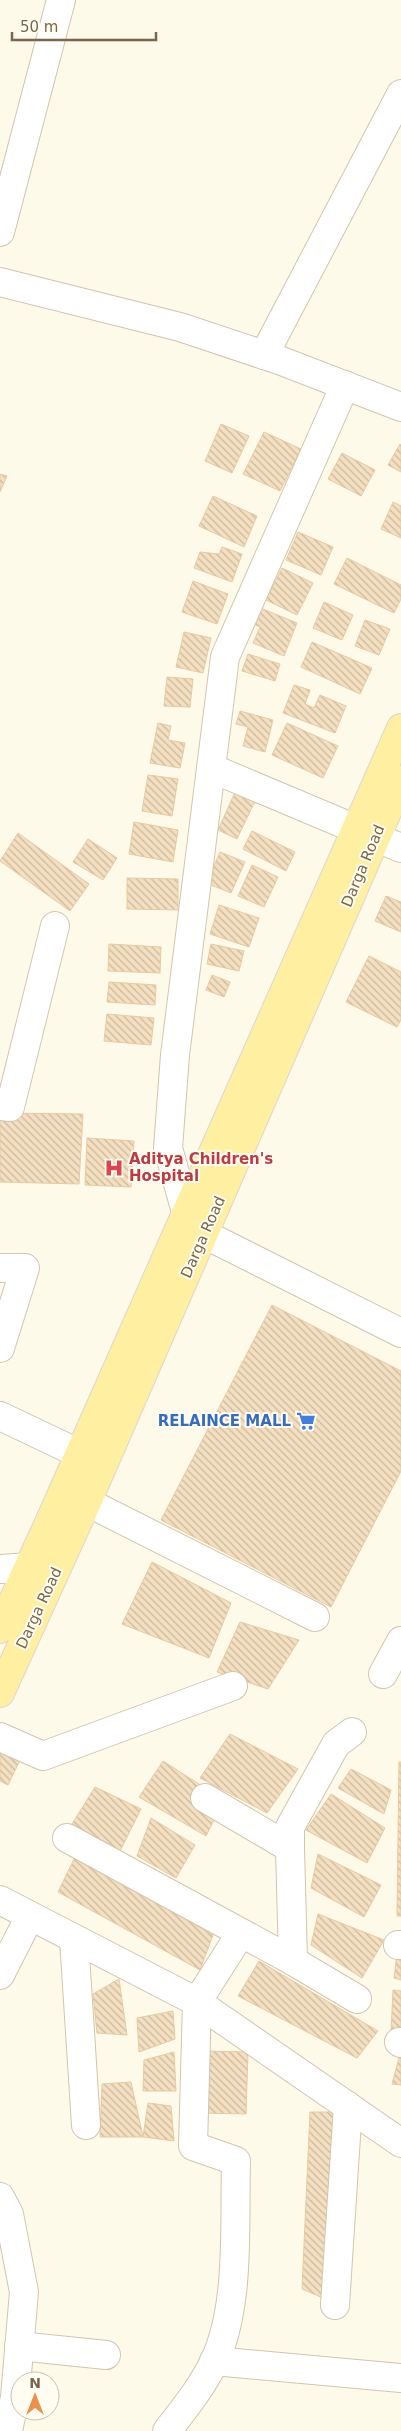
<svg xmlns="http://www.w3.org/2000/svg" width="401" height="2431" viewBox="0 0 401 2431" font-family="'DejaVu Sans',sans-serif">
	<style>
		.building { fill: url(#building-back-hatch); stroke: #e8caa0 }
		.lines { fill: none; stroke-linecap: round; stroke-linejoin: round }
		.minor-casing { stroke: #d2c5ae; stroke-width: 30 }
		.major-casing { stroke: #ddd7d0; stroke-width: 30 }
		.minor { stroke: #fff; stroke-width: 28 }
		.major { stroke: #feefa1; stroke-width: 28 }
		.labels { text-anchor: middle; stroke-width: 4; stroke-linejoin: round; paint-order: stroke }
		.street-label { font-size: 15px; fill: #7b664b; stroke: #fffdf2 }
		.health-label { font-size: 15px; font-weight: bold; fill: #be3a42; stroke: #fffdf2; text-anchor: start }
		.shop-label { font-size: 15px; font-weight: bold; fill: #366cbe; stroke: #fffdf2; text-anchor: end }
	</style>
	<defs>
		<pattern id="building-back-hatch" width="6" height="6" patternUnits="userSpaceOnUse" patternTransform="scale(1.25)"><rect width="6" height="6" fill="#f4e0c0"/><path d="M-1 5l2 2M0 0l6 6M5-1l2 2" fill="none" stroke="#cbb99e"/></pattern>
	</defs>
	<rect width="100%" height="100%" fill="#fdfaea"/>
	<!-- building -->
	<g class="building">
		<polygon points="221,424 249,436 232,473 205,461"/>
		<polygon points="264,432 301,449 280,491 243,474"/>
		<polygon points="400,444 401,445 401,472 388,465"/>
		<polygon points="342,453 375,470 361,496 328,479"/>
		<polygon points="0,474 7,476 0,492"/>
		<polygon points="213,496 257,516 244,547 199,526"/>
		<polygon points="393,502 401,506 401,538 381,529"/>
		<polygon points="298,532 333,547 321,575 286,560"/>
		<polygon points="222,547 242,554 232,582 194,568 200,552 219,554"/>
		<polygon points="347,558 401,585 401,599 394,613 334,584"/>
		<polygon points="282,568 313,583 297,615 266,600"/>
		<polygon points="193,581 228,594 217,624 182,612"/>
		<polygon points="324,602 353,615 342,640 313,628"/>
		<polygon points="258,607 297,623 284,656 253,643 260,627 251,623"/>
		<polygon points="365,620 390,629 379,655 355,646"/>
		<polygon points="184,632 211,638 203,673 176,667"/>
		<polygon points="312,642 372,668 360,694 301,667"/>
		<polygon points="248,654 280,664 275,681 242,671"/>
		<polygon points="167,677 193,679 190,707 164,706"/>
		<polygon points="294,685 310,690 305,704 314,708 320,695 346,706 335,733 283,713"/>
		<polygon points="240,711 273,720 265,752 243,746 248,727 236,724"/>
		<polygon points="158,723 171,726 168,740 185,743 180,768 150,763"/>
		<polygon points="287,723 338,746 323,778 272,755"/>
		<polygon points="148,775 178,779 172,816 142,811"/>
		<polygon points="236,790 256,799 237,839 218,830"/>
		<polygon points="134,822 178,830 173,862 129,854"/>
		<polygon points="252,831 295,852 286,871 243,849"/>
		<polygon points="18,833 89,884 70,911 0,861"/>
		<polygon points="88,839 117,858 103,880 73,862"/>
		<polygon points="220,852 245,862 231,893 206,883"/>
		<polygon points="252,865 278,877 264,907 238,896"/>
		<polygon points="127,878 178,879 178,910 127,909"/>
		<polygon points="386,896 401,902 401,932 375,921"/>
		<polygon points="219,905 259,918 249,947 210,934"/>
		<polygon points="109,944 161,947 160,973 108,971"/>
		<polygon points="211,944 244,951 239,971 207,964"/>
		<polygon points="369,956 401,972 401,1020 397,1027 346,1002"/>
		<polygon points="212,975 230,982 224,997 206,990"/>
		<polygon points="109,982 156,985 155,1005 107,1002"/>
		<polygon points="107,1014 154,1018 151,1045 104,1041"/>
		<polygon points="0,1113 83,1114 79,1184 0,1182"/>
		<polygon points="87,1138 134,1141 131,1187 85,1185"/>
		<polygon points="272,1305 401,1371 401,1471 331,1607 161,1520"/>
		<polygon points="152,1562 231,1603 209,1658 122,1624"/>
		<polygon points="240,1622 299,1640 268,1689 217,1672"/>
		<polygon points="230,1734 298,1769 267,1813 200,1778"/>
		<polygon points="0,1742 23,1754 8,1785 0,1781"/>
		<polygon points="163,1761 224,1800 206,1836 139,1797"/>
		<polygon points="399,1762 401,1762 401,1916 397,1916"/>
		<polygon points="351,1769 391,1790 384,1814 338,1788"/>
		<polygon points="95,1787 141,1809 120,1851 72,1824"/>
		<polygon points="331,1794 385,1828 367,1863 306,1830"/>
		<polygon points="151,1818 195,1845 176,1878 137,1856"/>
		<polygon points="318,1854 381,1885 364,1917 311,1888"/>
		<polygon points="76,1855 213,1935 200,1970 58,1892"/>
		<polygon points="318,1914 384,1940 362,1978 311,1945"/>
		<polygon points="398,1945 401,1946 401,1980 394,1978"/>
		<polygon points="259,1961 378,2031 357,2058 238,1996"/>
		<polygon points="119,1979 127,2035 97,2033 93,1994"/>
		<polygon points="393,1990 401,1991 401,2034 391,2032"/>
		<polygon points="173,2011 175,2039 139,2052 137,2018"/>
		<polygon points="203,2051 248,2052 246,2114 202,2113"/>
		<polygon points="174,2052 176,2091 143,2091 144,2060"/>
		<polygon points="399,2058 401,2058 401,2085 392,2084"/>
		<polygon points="131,2082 143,2137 100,2137 102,2084"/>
		<polygon points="148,2103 171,2106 174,2141 143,2137"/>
		<polygon points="310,2112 334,2112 323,2298 302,2289"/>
	</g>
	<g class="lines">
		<!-- minor casing -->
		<g class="minor-casing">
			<g id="minor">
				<polyline points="0,232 61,0"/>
				<polyline points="0,282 180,327 279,360 401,407"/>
				<polyline points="264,355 401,94"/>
				<polyline points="345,385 225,657 175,1055 168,1148 186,1212 204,1234 401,1333"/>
				<polyline points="211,768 401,848"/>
				<polyline points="0,1106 10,1107 55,926"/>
				<polyline points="0,1268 25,1268 0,1348"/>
				<polyline points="0,1416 80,1454"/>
				<polyline points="87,1502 315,1617"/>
				<polyline points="0,1569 29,1567 48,1574"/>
				<polyline points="383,1674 401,1641"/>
				<polyline points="0,1737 43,1756 233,1686"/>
				<polyline points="205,1798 290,1848 293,1961"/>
				<polyline points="67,1838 293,1961 357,1999"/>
				<polyline points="290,1848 290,1827 336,1744 352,1732"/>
				<polyline points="0,1900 197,2002 401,2143"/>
				<polyline points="74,1939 86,2125"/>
				<polyline points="398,1945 401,1945"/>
				<polyline points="0,1975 30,1916"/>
				<polyline points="399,2042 401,2043"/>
				<polyline points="0,2197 9,2214 24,2292 15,2397 8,2431"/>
				<polyline points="335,2305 348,2106"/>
				<polyline points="19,2346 106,2355"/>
				<polyline points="214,2361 401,2378"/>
				<path d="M 167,2431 C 184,2409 202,2387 214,2362 C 241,2306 234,2222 236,2161 L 193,2146 L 197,2002 L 241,1933"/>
			</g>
		</g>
		<!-- major casing -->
		<g class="major-casing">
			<g id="major">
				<polyline points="0,1629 48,1525 401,728"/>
				<polyline points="0,1693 87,1502 401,780"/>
			</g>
		</g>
		<!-- minor -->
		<use href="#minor" class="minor"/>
		<!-- major -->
		<use href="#major" class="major"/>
	</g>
	<!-- icons -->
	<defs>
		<g id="hospital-bare" transform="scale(1.5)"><path d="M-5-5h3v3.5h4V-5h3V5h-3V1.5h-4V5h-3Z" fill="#e0444e" stroke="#fffdf2" stroke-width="2.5" paint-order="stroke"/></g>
		<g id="supermarket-bare" transform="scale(1.5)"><path d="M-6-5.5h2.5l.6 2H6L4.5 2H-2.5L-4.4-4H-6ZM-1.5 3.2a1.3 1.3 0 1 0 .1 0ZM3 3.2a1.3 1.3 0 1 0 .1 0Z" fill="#3f7fe0" stroke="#fffdf2" stroke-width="2.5" paint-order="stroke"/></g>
	</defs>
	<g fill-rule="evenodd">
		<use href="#hospital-bare" x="114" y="1168"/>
		<use href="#supermarket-bare" x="306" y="1421"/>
	</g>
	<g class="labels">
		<!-- street labels -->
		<g class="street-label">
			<text transform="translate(363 866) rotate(-67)" y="5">Darga Road</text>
			<text transform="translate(203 1237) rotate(-66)" y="5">Darga Road</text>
			<text transform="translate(39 1608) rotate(-65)" y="5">Darga Road</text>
		</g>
		<!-- health labels -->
		<g class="health-label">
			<text x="129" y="1164">Aditya Children's<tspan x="129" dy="17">Hospital</tspan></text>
		</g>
		<!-- shop labels -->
		<g class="shop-label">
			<text x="291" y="1426">RELAINCE MALL</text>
		</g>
	</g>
	<!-- north arrow -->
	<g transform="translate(35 2396)"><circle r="24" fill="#fffdf2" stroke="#cac1af"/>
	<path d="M0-4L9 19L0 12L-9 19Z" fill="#ec914b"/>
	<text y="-8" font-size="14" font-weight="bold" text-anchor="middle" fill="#7b664b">N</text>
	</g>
	<!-- scale -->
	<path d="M12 32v8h144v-8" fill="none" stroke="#7b664b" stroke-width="2.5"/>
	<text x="20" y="32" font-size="15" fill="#7b664b" stroke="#fffdf2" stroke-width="4" paint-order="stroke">50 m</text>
</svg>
